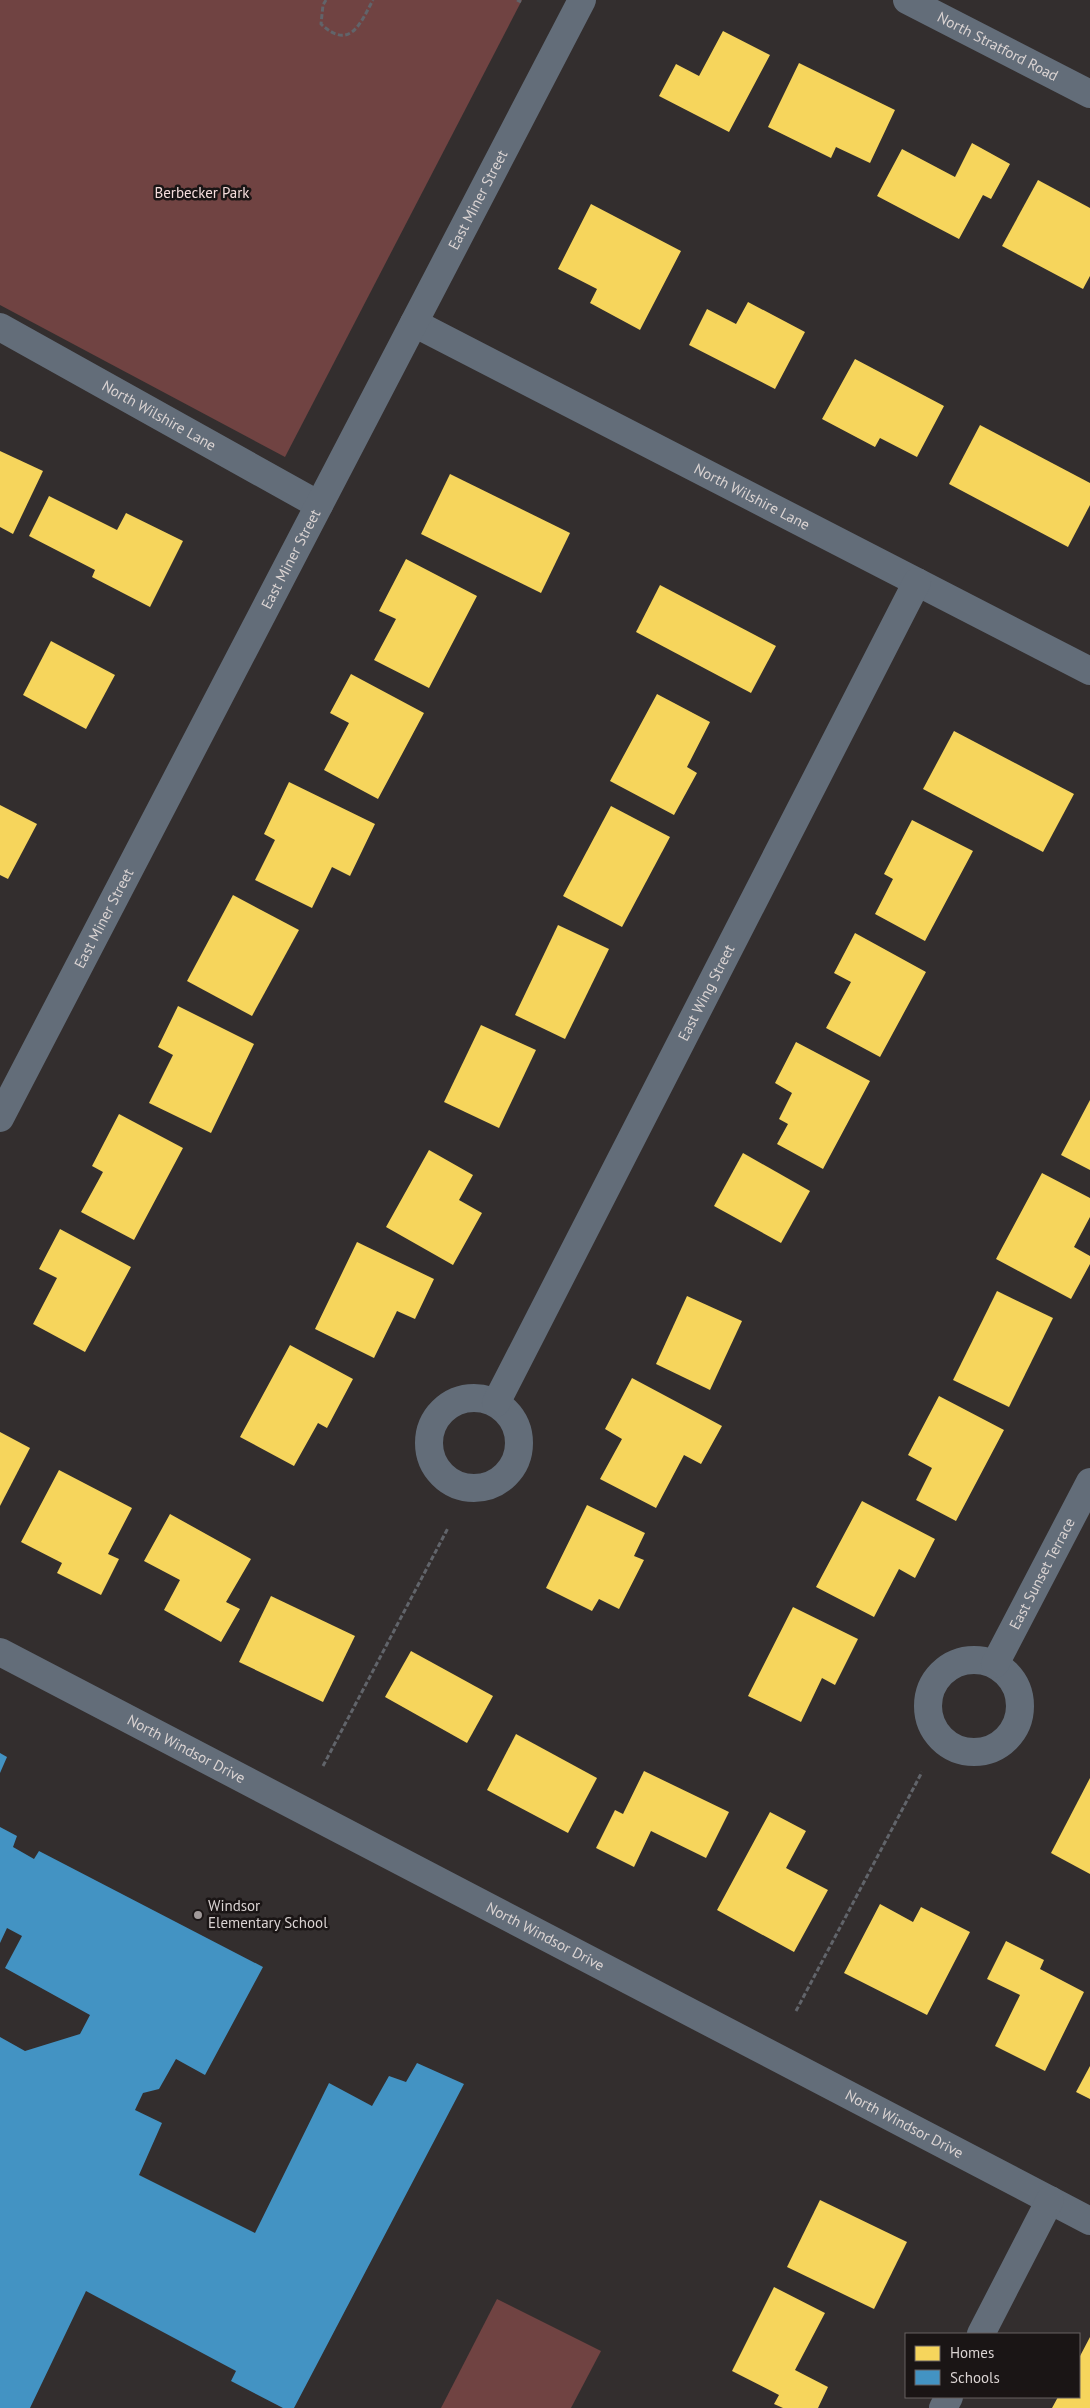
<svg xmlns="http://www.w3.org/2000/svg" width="1090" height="2408" viewBox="0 0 1090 2408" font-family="'PT Sans',sans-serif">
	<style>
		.green { fill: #704342 }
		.homes { fill: #f6d55c }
		.schools { fill: #4393c3 }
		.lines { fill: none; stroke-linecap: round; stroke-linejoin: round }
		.path { stroke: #61646a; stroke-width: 3; stroke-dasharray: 5 2.5; stroke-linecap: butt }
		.minor { stroke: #636d79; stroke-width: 28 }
		.poi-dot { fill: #a09999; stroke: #1a1515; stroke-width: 2 }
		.labels { text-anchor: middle; stroke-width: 5; stroke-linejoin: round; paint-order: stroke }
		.street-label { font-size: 15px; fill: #dad3d2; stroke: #1a1515 }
		.park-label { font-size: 15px; fill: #f5dddc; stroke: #1a1515 }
		.poi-label { font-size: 15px; fill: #dad3d2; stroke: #1a1515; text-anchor: start }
	</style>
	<rect width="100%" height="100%" fill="#332e2e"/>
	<!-- green -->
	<g class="green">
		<polygon points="0,0 522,0 285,457 0,305"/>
		<polygon points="497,2299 601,2351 571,2408 441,2408"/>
	</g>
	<!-- homes -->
	<g class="homes">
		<polygon points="723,31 770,55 729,132 659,96 676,64 699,76"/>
		<polygon points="799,63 895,110 870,163 836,147 831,158 768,127"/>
		<polygon points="972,143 1010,164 991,199 983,195 959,239 877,196 902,149 955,177"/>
		<polygon points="1038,180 1090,208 1090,276 1083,289 1002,246"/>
		<polygon points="591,204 681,251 640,330 590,303 597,289 558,269"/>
		<polygon points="748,302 805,332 775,389 689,345 707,309 736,324"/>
		<polygon points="855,359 944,406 917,457 880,438 875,447 822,419"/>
		<polygon points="980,425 1090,483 1090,505 1068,547 949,484"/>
		<polygon points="0,451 43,471 13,534 0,527"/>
		<polygon points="450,474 570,533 541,593 421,534"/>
		<polygon points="49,496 117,530 126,513 183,541 150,607 92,577 95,570 29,536"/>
		<polygon points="406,559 477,596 429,688 374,660 396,619 379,611"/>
		<polygon points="660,585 776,646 751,693 636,632"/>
		<polygon points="51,641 115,675 86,729 23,695"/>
		<polygon points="351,674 424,713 378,799 324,770 349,723 330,713"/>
		<polygon points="657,694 710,722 687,767 697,773 674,815 610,781"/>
		<polygon points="954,731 1074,794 1043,852 923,789"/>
		<polygon points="289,782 375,824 350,876 332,867 312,908 255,880 275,840 264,834"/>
		<polygon points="0,805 37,824 8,879 0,875"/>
		<polygon points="611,806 670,837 622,927 563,896"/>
		<polygon points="912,820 973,851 925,941 875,914 893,879 884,874"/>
		<polygon points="233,895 299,930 252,1016 187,981"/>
		<polygon points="558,925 609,949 565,1039 515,1015"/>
		<polygon points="855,933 926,972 880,1057 826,1028 851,982 834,973"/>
		<polygon points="178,1006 254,1044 211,1133 149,1103 173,1055 158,1047"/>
		<polygon points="481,1025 536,1050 499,1128 444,1102"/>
		<polygon points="796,1042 870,1081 823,1169 777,1144 788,1124 779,1119 792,1093 775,1083"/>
		<polygon points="1090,1100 1090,1170 1061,1155"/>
		<polygon points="119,1114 183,1148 134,1240 81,1212 103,1172 92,1166"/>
		<polygon points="429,1150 473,1175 459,1200 482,1213 453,1265 386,1227"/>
		<polygon points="743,1153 810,1191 781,1243 714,1206"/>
		<polygon points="1042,1173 1090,1198 1090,1217 1074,1247 1090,1256 1090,1264 1071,1299 996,1259"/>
		<polygon points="60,1229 131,1267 85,1352 33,1324 57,1278 39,1269"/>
		<polygon points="357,1242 434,1279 415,1319 397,1311 374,1358 315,1329"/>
		<polygon points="997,1291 1053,1318 1009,1407 953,1380"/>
		<polygon points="687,1296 742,1321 710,1390 656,1364"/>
		<polygon points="290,1345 353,1379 327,1428 318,1423 294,1466 240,1437"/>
		<polygon points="632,1378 722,1426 701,1464 684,1455 656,1508 600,1479 622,1439 605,1429"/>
		<polygon points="939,1396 1004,1430 956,1521 916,1500 932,1468 908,1455"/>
		<polygon points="0,1432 30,1448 0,1506"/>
		<polygon points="59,1470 132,1508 108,1554 119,1559 101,1595 57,1573 62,1563 21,1542"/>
		<polygon points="862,1501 935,1539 915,1578 899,1569 874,1617 816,1587"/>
		<polygon points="587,1505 645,1533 634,1556 644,1560 619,1609 599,1599 592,1611 546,1588"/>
		<polygon points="170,1514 251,1559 226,1602 240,1609 221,1642 164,1610 180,1580 144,1561"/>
		<polygon points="271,1596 355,1636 323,1702 239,1662"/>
		<polygon points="793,1607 858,1639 835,1685 822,1678 801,1722 748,1696"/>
		<polygon points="411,1651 493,1696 467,1743 385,1697"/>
		<polygon points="516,1734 597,1778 568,1833 487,1790"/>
		<polygon points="644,1771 729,1812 706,1858 651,1831 634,1867 596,1848 615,1810 623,1814"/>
		<polygon points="1090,1778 1090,1874 1051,1853"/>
		<polygon points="770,1812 806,1831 786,1868 828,1890 794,1952 717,1910"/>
		<polygon points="880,1904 913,1922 921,1907 970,1932 927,2015 844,1973"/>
		<polygon points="1006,1941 1044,1960 1040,1969 1084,1992 1045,2071 995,2046 1020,1995 987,1979"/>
		<polygon points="1090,2066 1090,2099 1076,2092"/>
		<polygon points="820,2200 907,2242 874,2309 787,2267"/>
		<polygon points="774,2287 825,2313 795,2370 828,2387 818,2408 783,2408 774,2404 779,2395 732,2371"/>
		<polygon points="1090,2337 1090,2408 1052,2408 1058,2397 1079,2397 1079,2358"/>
	</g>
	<!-- schools -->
	<g class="schools">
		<polygon points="0,1753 7,1757 0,1773"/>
		<polygon points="0,1827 17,1836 13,1847 34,1859 39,1851 263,1967 205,2075 176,2059 159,2089 143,2093 135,2110 162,2123 139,2175 255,2233 329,2083 372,2106 389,2076 406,2082 417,2063 464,2084 294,2408 283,2408 231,2381 236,2371 86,2291 30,2408 0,2408 0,2037 25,2051 80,2034 90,2015 5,1968 22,1936 7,1928 0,1943"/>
	</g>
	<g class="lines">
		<!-- path -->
		<g class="path">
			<path d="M 326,0 L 323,5 L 321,24 C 350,51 360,24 373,0"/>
			<polyline points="517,0 521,2"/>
			<polyline points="323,1766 448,1528"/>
			<polyline points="796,2011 922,1772"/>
		</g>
		<!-- minor -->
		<g class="minor">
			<path id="s1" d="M 907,0 L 1090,94"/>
			<path id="s2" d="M 414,323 L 1090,671"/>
			<path id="s3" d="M 0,327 L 319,505"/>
			<path id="s4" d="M 0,1118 L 582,0"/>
			<circle cx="474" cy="1443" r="45"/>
			<path id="s5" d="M 496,1403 L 917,582"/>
			<path id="s6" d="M 0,1652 L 1090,2221"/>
			<circle cx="974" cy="1706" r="46"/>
			<path id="s7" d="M 995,1664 L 1090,1482"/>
			<polyline points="981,2334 1050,2200"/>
			<polyline points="943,2408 949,2397"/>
		</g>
	</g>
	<!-- markers -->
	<circle class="poi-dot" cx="198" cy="1915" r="5"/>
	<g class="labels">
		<!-- street labels -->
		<g class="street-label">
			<text dy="5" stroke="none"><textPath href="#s1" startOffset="102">North Stratford Road</textPath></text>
			<text dy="5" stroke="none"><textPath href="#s4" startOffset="1035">East Miner Street</textPath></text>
			<text dy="5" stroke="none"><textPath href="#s3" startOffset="182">North Wilshire Lane</textPath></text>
			<text dy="5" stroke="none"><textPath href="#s2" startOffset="380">North Wilshire Lane</textPath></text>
			<text dy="5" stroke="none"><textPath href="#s4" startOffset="630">East Miner Street</textPath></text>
			<text dy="5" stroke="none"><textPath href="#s4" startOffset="225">East Miner Street</textPath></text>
			<text dy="5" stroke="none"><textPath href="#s5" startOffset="461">East Wing Street</textPath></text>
			<text dy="5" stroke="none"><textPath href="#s7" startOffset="102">East Sunset Terrace</textPath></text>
			<text dy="5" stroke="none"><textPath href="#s6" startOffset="210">North Windsor Drive</textPath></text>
			<text dy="5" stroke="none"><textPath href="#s6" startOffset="615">North Windsor Drive</textPath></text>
			<text dy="5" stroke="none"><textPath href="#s6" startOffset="1020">North Windsor Drive</textPath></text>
		</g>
		<!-- park labels -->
		<g class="park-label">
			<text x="202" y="198">Berbecker Park</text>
		</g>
		<!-- poi labels -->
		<g class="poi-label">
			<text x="208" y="1911">Windsor<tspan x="208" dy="17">Elementary School</tspan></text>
		</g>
	</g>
	<!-- legend -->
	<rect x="905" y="2333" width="175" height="65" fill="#1a1515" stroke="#676161"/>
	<rect x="915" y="2346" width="25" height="15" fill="#f6d55c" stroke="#676161"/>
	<text x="950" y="2358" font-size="15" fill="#dad3d2">Homes</text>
	<rect x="915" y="2370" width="25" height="15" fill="#4393c3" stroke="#676161"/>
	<text x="950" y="2383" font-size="15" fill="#dad3d2">Schools</text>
</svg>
